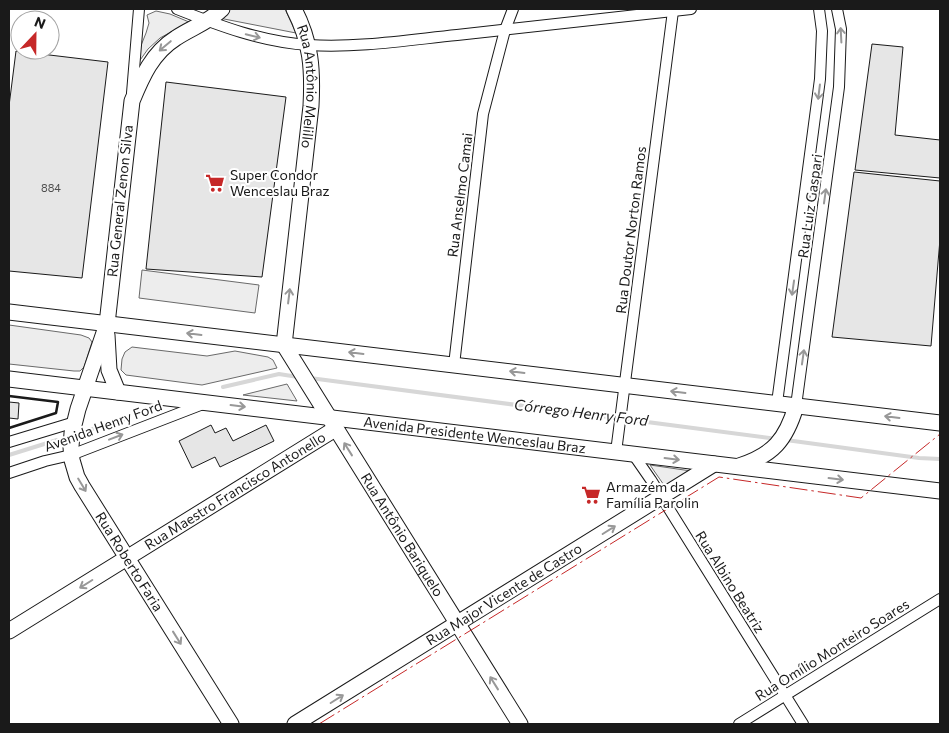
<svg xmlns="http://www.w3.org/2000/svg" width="949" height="733" viewBox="0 0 949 733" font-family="Commissioner,sans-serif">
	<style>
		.built { fill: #ededed; stroke: #6a6a6a }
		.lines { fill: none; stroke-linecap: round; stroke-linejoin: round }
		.stream { stroke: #d7d7d7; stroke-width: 4 }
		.building { fill: #e6e6e6; stroke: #1a1a1a }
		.street-casing { stroke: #1a1a1a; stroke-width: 12 }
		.secondary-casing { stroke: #1a1a1a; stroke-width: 17 }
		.street { stroke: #fff; stroke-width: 10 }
		.secondary { stroke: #fff; stroke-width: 15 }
		.wall { stroke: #1a1a1a; stroke-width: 2.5 }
		.power { stroke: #c62828; stroke-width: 1; stroke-dasharray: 18 4 2.5 4; stroke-linecap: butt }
		.oneway { stroke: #989898 }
		.labels { text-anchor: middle; stroke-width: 4; stroke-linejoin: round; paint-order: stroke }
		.number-label { font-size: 11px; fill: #4d4d4d }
		.street-label { font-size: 14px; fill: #1a1a1a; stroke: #fff }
		.poi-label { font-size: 14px; fill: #1a1a1a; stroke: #fff; text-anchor: start }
		.water-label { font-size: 15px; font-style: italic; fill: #1a1a1a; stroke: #fff }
	</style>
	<rect width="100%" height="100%" fill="#fff"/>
	<!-- built -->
	<g class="built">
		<polygon points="230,9 285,9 296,33 219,18"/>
		<polygon points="156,11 170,14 189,22 160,38 148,49 138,63 140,48 146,33 149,23 147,15"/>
		<polygon points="142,270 259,285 255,313 139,298"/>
		<polygon points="9,325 81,335 89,338 92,342 84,367 80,371 74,371 9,364"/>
		<polygon points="132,347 207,356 235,351 268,357 273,360 277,368 202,385 126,375 121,370 122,359 125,352"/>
		<polygon points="287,384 297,401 243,395"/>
		<polygon points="650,465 691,471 666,488"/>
	</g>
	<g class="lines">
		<!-- stream -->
		<g class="stream">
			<polyline points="310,378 777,439"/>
			<polyline points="223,387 279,374 298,377"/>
			<polyline points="83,432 125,419"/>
			<polyline points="786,440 919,458 940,459"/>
			<polyline points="9,455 57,440"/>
		</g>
	</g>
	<!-- building -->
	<g class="building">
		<polygon points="872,44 903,47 895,135 940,140 940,178 855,170"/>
		<polygon points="16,51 108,62 82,278 9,271 9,106"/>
		<polygon points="166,82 286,97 262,277 146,269"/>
		<polygon points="854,172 940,181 940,239 931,346 832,337"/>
		<polygon points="9,402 19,403 18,419 9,418"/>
		<polygon points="211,425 215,433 226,428 233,441 266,425 274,441 220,467 215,457 192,468 179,441"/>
	</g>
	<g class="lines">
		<!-- street casing -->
		<g class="street-casing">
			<g id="street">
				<path d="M 177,9 C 220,26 262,42 309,45 C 358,48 408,40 457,35 C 535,26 613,17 691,9"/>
				<polyline points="132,93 139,9"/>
				<polyline points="454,365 483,114 505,30 513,9"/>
				<polyline points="777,403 820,79 822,31 819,9"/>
				<polyline points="796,406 839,87 841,29 837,9"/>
				<polyline points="9,442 75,422"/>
				<polyline points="616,452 673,11"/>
				<polyline points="633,454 651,480 803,724"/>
				<polyline points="9,473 45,461 71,455 203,404"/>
				<polyline points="739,724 940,599"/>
			</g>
		</g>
		<!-- secondary casing -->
		<g class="secondary-casing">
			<g id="secondary">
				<path id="s1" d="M 222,9 C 209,22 191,28 176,38 C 152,53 142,77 132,101 L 107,324 L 78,409 L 72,433 L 71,447 L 72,460 L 77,477 L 82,486 L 231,724"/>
				<path id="s2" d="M 294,9 C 311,42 313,69 311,106 L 284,345 L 520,724"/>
				<polyline points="9,312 940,423"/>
				<polyline points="107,335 109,370 118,392"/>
				<path id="s3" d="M 9,379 L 940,491"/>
				<path d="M 739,466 C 773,455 786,440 796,406"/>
				<path id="s4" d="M 9,631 L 335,429"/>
				<path id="s5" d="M 295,724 L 714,464"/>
			</g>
		</g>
		<!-- street -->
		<use href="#street" class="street"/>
		<!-- secondary -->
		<use href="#secondary" class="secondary"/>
		<!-- wall -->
		<polyline class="wall" points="9,396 58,402 56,413 9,428"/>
		<!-- power -->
		<polyline class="power" points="319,724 719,477 861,498 940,434"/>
	</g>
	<!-- one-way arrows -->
	<defs><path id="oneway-shaft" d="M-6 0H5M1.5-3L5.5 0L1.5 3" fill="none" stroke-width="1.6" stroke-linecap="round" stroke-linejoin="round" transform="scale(1.25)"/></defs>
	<g class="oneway">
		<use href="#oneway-shaft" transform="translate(841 35) rotate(-93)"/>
		<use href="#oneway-shaft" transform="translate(253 36) rotate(14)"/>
		<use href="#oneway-shaft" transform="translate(165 46) rotate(140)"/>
		<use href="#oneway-shaft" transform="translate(819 92) rotate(97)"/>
		<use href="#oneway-shaft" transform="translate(825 196) rotate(-82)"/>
		<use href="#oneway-shaft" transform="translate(793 288) rotate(98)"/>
		<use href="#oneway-shaft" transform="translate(289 296) rotate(-83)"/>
		<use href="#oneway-shaft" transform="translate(194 334) rotate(-173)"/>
		<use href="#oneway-shaft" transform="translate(356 353) rotate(-173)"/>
		<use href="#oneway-shaft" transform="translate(803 357) rotate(-82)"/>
		<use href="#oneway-shaft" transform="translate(517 372) rotate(-173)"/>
		<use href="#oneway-shaft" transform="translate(678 392) rotate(-173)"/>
		<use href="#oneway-shaft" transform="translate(238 406) rotate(7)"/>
		<use href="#oneway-shaft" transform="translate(892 417) rotate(-173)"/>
		<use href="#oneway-shaft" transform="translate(116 437) rotate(-21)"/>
		<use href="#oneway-shaft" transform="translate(348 449) rotate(-122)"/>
		<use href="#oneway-shaft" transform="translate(672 459) rotate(7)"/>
		<use href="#oneway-shaft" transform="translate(836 479) rotate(7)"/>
		<use href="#oneway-shaft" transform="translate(82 485) rotate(59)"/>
		<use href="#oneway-shaft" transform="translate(609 530) rotate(-32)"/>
		<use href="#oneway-shaft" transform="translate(86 584) rotate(148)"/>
		<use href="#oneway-shaft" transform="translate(177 638) rotate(58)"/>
		<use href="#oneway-shaft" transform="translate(494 683) rotate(-122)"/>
		<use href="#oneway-shaft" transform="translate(337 699) rotate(-32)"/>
	</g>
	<!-- icons -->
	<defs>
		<g id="supermarket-bare" transform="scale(1.5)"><path d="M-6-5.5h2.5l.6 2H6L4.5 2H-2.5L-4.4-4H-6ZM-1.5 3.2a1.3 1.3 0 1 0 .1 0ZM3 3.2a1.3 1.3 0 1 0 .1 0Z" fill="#c62828" stroke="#fff" stroke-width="2.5" paint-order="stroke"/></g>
	</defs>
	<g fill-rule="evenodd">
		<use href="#supermarket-bare" x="215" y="183"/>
		<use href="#supermarket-bare" x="591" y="495"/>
	</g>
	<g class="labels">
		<!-- number labels -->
		<g class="number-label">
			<text x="51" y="192">884</text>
		</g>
		<!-- street labels -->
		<g class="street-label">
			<text dy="5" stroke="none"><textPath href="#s2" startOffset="80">Rua Antônio Melillo</textPath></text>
			<text transform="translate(460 195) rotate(-83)" y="5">Rua Anselmo Camai</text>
			<text transform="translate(120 201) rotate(-84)" y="5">Rua General Zenon Silva</text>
			<text transform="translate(810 206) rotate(-82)" y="5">Rua Luiz Gaspari</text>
			<text transform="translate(631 230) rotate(-83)" y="5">Rua Doutor Norton Ramos</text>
			<text transform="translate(103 426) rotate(-20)" y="5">Avenida Henry Ford</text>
			<text dy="5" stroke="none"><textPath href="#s3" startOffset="469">Avenida Presidente Wenceslau Braz</textPath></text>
			<text dy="5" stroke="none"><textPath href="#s4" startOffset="266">Rua Maestro Francisco Antonello</textPath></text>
			<text dy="5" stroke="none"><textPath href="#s2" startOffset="564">Rua Antônio Bariquelo</textPath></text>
			<text dy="5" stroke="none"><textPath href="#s1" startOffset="616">Rua Roberto Faria</textPath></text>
			<text transform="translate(730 582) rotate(58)" y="5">Rua Albino Beatriz</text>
			<text dy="5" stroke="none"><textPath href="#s5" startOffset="246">Rua Major Vicente de Castro</textPath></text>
			<text transform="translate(832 650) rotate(-32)" y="5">Rua Omílio Monteiro Soares</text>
		</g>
		<!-- poi labels -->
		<g class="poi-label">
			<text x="230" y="180">Super Condor<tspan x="230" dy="16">Wenceslau Braz</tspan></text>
			<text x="606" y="492">Armazém da<tspan x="606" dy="16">Família Parolin</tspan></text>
		</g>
		<!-- water labels -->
		<g class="water-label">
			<text transform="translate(581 413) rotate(7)" y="5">Córrego Henry Ford</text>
		</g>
	</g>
	<!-- border -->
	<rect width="949" height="733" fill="none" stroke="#1a1a1a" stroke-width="20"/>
	<!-- north arrow -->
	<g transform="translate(35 35) rotate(22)"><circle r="24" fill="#ffffff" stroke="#a3a3a3"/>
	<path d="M0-4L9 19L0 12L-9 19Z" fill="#c62828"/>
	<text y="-8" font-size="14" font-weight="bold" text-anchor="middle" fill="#1a1a1a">N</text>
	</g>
</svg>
